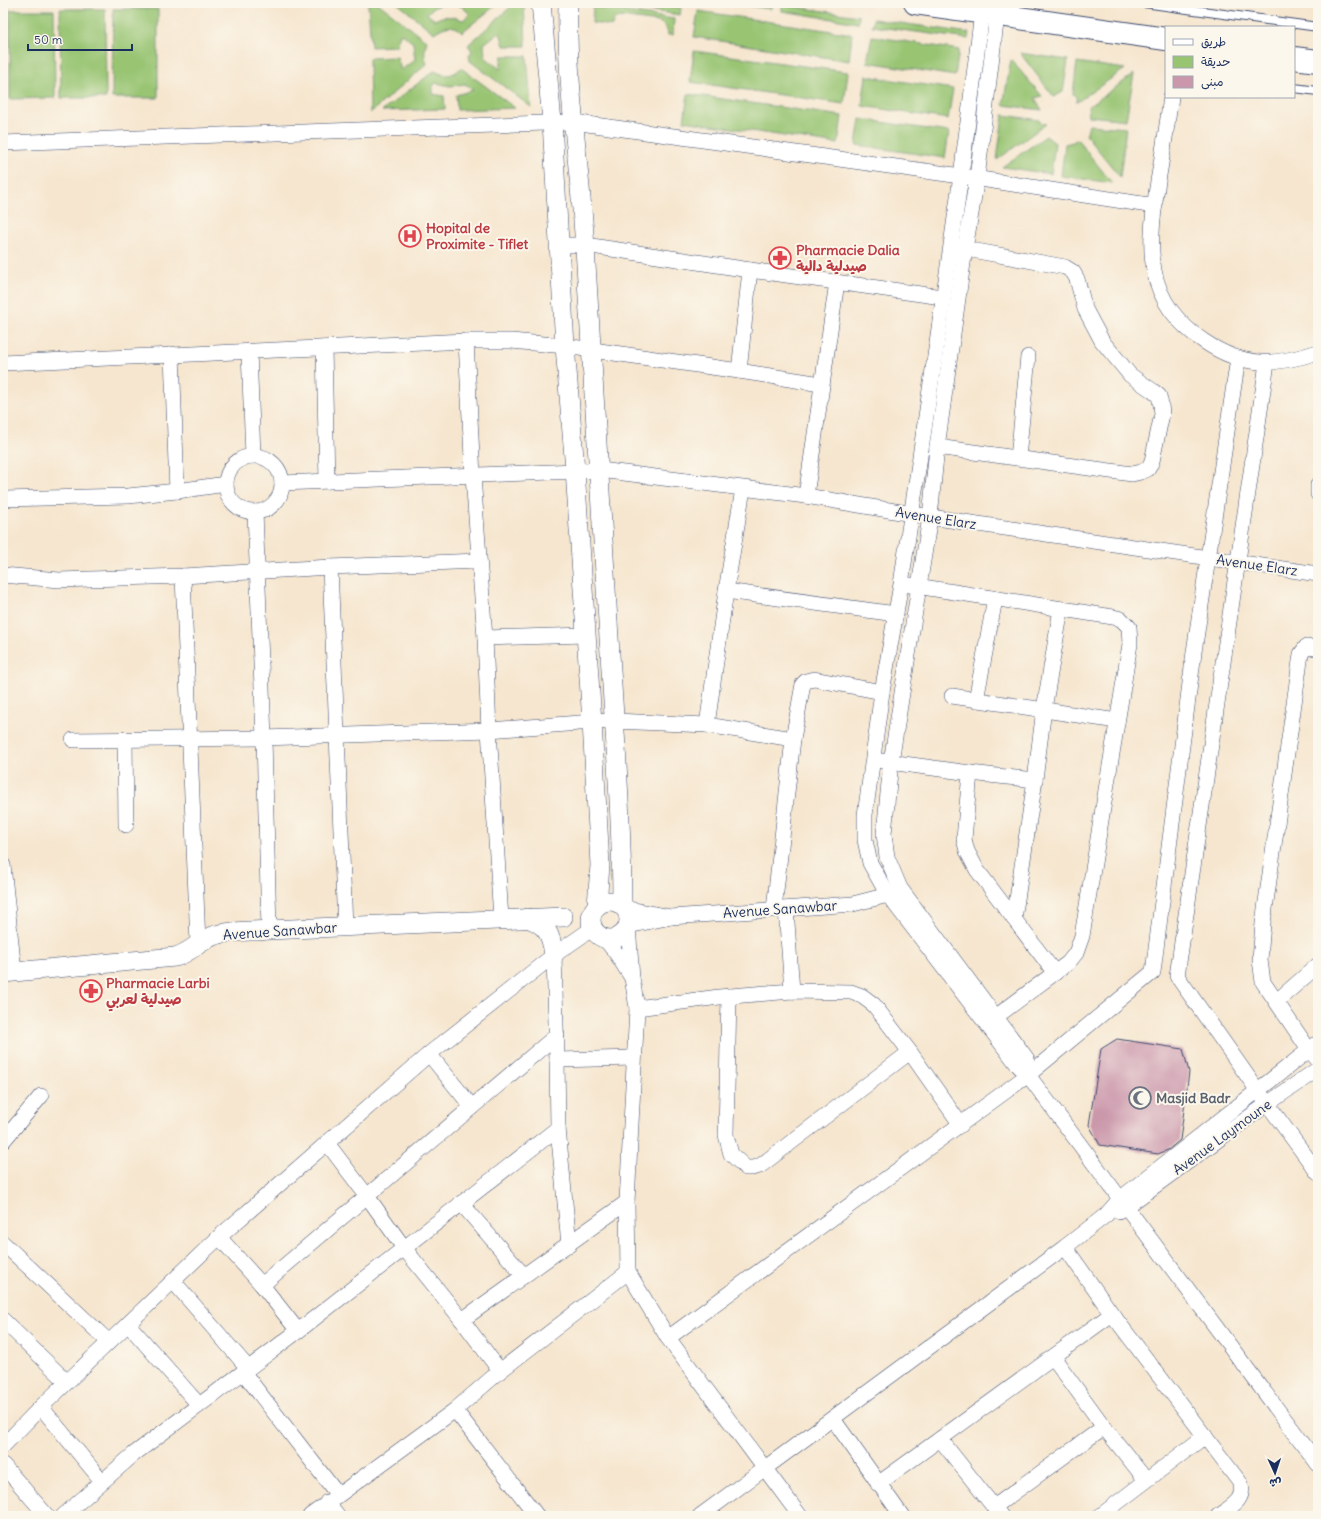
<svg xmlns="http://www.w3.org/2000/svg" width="1321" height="1519" viewBox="0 0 1321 1519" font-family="Delius,'Playpen Sans Arabic',sans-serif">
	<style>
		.green { fill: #99c573; stroke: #5a7a68 }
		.building { fill: #cb97ab }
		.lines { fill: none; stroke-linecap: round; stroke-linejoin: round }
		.service-casing { stroke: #3c4a6f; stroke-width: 10 }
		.minor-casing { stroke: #3c4a6f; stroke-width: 16 }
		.tertiary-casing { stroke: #3c4a6f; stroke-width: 20 }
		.primary-casing { stroke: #3c4a6f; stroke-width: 24 }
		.service { stroke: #fff; stroke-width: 8 }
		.minor { stroke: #fff; stroke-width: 15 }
		.tertiary { stroke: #fff; stroke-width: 19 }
		.primary { stroke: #fff; stroke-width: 22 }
		.labels { text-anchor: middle; stroke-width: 4; stroke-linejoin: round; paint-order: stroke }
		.health-label { font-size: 14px; font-weight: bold; fill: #be3a42; stroke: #fbf7ec; text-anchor: start }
		.street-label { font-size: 14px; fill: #1b2f5e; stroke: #fbf7ec }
		.worship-label { font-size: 14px; font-weight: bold; fill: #5b616d; stroke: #fbf7ec; text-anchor: start }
	</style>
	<rect width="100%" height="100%" fill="#fbf7ec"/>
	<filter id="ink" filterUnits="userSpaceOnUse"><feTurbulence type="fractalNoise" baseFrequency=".025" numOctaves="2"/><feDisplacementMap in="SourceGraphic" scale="8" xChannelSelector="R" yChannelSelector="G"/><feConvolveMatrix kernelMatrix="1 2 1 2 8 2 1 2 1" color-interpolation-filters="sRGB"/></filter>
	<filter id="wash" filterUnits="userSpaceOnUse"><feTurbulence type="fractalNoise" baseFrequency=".012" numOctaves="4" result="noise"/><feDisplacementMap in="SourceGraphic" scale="16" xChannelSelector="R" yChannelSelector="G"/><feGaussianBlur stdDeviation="0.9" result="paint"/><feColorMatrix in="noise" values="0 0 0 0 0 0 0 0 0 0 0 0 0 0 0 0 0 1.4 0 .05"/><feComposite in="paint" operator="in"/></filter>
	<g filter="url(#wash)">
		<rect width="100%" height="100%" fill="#f6e6cf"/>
		<!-- green -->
		<g class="green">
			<path d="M 368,3 L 378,3 L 427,41 C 424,50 424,56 427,64 L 370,113 L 369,58 L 397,57 L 401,70 L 415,60 L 413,43 L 401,33 L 398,39 L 397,46 L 371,47 Z"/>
			<path d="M 397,3 L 448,3 L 448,5 C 440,4 432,7 427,14 L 435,20 C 444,14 454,17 463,20 L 470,14 L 461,6 L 454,5 L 454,3 L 499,3 L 462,32 C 454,23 444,26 434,33 Z"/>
			<polygon points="515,3 524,3 526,46 504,46 501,35 498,33 484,44 485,57 500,69 502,56 527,56 531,107 470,61 469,55 472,51 468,45"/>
			<polygon points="597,3 649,3 681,8 680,15"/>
			<polygon points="726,3 771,3 771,9"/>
			<polygon points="782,5 859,16 858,23 782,11"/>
			<path d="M 593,7 L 674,19 L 673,35 L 668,35 C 667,28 665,25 659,22 L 621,17 L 614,20 L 612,26 L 592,23 Z"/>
			<polygon points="60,9 105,9 106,98 61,98"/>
			<polygon points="113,9 158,9 158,98 112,98"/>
			<polygon points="10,10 54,10 55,98 10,99"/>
			<polygon points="698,11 852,34 849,61 694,37"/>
			<polygon points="873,19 969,33 968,39 872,26"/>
			<polygon points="872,36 959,50 955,76 867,62"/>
			<polygon points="694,51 848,72 844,104 690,82"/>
			<polygon points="1020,53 1068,60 1063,92 1054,97"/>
			<polygon points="1011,60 1042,96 1035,98 1042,110 1003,105"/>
			<polygon points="1077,62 1125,69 1077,102 1076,97 1073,94"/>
			<path d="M 461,68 L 515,108 L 457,110 L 456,95 L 473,90 L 465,84 L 450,86 L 436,83 L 433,86 L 433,94 L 444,96 L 445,109 L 382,111 L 434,71 C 445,76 452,77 461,68 Z"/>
			<polygon points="1134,74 1126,120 1089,116 1088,107"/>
			<polygon points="866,76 953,89 948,119 862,106"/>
			<polygon points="688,94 842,116 838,144 684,121"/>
			<polygon points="1003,115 1040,120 1041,123 1046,124 997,160"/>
			<polygon points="860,119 949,132 945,158 856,145"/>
			<polygon points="1089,125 1126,128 1120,177 1086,135"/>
			<polygon points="1046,136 1055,143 1051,174 1002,167"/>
			<polygon points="1077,139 1112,183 1061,176 1065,144 1073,142"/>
		</g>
		<g id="blocks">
			<!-- building -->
			<polygon class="building" points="1117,1039 1183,1049 1189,1072 1180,1140 1168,1150 1158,1154 1100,1145 1089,1125 1101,1049"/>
		</g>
	</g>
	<g filter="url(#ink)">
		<use href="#blocks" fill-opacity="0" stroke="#3c4a6f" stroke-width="1"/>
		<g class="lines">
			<!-- service casing -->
			<g class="service-casing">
				<g id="service">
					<polyline points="1144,3 1318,27"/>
					<polyline points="1294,88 1318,91"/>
				</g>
			</g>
			<!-- minor casing -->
			<g class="minor-casing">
				<g id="minor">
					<polyline points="982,13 961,176 935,356 901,584 882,692 865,815 865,840 870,863 888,895 1017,1064 1028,1075 1318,1464"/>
					<polyline points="997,15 977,178 965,249 937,447 930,517 891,762 884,834 887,857 900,888 1027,1059 1028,1075"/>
					<path d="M 1171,97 C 1167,125 1163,153 1158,181 C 1148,247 1142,301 1205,342 C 1244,368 1275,366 1318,352"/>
					<polyline points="3,143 573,122 961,176 1155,206"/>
					<polyline points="559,245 585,245 750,270 942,297"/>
					<polyline points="466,341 473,476 485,638 489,730 501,919"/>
					<polyline points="324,348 327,481"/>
					<polyline points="249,351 253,456"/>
					<polyline points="172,354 177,491"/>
					<polyline points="3,363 466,341 511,341 565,346 739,371 821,384"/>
					<polyline points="1267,363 1177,976 1258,1091 1318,1173"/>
					<polyline points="739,371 750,270"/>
					<polyline points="937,447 1132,474 1141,472 1148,469 1152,461 1162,414 1161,405 1159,396 1153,391 1130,375 1102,341 1085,309 1077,279 1073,272 1065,267 955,247"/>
					<circle cx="254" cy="484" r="28"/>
					<polyline points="1018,458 1028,357"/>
					<polyline points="282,483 600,470 806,496 930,517 1318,574"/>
					<polyline points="1318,485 1318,494"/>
					<polyline points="806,496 837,282"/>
					<polyline points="3,499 128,496 177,491 226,484"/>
					<polyline points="255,512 264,738 269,930"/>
					<polyline points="330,567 345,927"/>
					<polyline points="3,575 59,580 183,576 330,567 479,561"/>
					<polyline points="183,576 198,944"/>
					<polyline points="910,585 1113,617 1121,619 1129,627 1130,644 1082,936 1076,953 1068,963 989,1022"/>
					<polyline points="726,591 896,614"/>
					<polyline points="485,638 586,635"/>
					<polyline points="1318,648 1306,647 1301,654 1263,923 1260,960 1263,982 1309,1050 1318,1060"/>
					<polyline points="952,696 1117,721"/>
					<polyline points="976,700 995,599"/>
					<polyline points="707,725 726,591 743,489"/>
					<polyline points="73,740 264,738 489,730 592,722 614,721 707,725 793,739"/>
					<polyline points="125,740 126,825"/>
					<polyline points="882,761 970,773 964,839 967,851 977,870 1055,973"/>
					<polyline points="970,773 1035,780 1014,919"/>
					<polyline points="1035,780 1044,709 1061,609"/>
					<polyline points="3,865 14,972"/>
					<polyline points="774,909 793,739 803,684 806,681 814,679 882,692"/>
					<polyline points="786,909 792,991"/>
					<polyline points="671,917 853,904 888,895 896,891"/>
					<polyline points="605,939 616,953 632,978 628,926 671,917 624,908"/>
					<polyline points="554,955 557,1060 558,1128 569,1245"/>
					<polyline points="632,978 637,1008 627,1202 628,1272 668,1338 800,1516"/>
					<polyline points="729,996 726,1135 731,1154 746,1168 752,1168 760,1166 910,1052"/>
					<polyline points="1277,1001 1318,965"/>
					<polyline points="637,1008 719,997 792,991 851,992 862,996 874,1005 910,1052 961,1125"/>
					<polyline points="429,1054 472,1107"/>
					<polyline points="557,1060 634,1058"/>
					<polyline points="3,1141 41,1096"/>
					<polyline points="327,1143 367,1196 404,1248 462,1320 500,1371"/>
					<polyline points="461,1203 524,1276"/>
					<polyline points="1118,1211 1126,1207 1267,1104 1318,1069"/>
					<polyline points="219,1237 262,1285 298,1331"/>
					<polyline points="3,1243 109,1342"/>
					<path d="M 1065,1247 L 1112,1314 L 1241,1484 C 1245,1501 1230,1507 1218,1516"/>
					<polyline points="173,1281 248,1368"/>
					<polyline points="262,1285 557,1035"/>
					<polyline points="3,1320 67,1382"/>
					<polyline points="462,1320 627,1202"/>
					<polyline points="128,1324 199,1405"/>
					<polyline points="668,1338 1028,1075 1153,972 1194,652 1238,358"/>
					<polyline points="1053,1357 1104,1427 1146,1480"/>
					<polyline points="243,1372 338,1495"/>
					<polyline points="41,1407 102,1481"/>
					<polyline points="455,1410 537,1516"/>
					<polyline points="833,1419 902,1516"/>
					<polyline points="940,1439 1001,1516"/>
					<polyline points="3,1446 41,1407 219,1237 429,1054 554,955 593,928"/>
					<polyline points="3,1465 47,1516"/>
					<polyline points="878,1484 1112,1314"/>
					<polyline points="327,1502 338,1516"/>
					<polyline points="994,1507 1104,1427"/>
					<polyline points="63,1516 134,1454 298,1331 558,1128"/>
					<polyline points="310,1516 455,1410 500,1371 628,1272"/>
					<polyline points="700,1516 1065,1247 1106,1215 1120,1199 1318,1043"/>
					<polyline points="1100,1516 1205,1436"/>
				</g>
			</g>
			<!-- tertiary casing -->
			<g class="tertiary-casing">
				<g id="tertiary">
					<polyline points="541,3 552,122 565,346 575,470 592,722 600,865 597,906"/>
					<path d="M 568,3 C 566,85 580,166 585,248 C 593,389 603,529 611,670 C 616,748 622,827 622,906"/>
					<circle cx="610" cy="920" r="19"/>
					<path d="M 527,918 C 548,925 551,935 554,955"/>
					<path d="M 3,973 L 175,957 C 190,953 198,942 213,936 C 230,930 251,932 269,930 L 563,917"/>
				</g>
			</g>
			<!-- primary casing -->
			<g class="primary-casing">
				<g id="primary">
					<polyline points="915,3 1166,39"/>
					<polyline points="1294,58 1318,61"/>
				</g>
			</g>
			<!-- service -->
			<use href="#service" class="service"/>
			<!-- minor -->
			<use href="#minor" class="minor"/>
			<!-- tertiary -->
			<use href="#tertiary" class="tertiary"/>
			<!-- primary -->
			<use href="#primary" class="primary"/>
		</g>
	</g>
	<!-- icons -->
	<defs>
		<g id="hospital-ring" transform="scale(1.15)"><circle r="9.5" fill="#fbf7ec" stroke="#e0444e" stroke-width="1.5"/><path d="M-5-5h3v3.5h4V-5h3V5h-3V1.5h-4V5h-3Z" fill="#e0444e"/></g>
		<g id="pharmacy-ring" transform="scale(1.15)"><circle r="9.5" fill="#fbf7ec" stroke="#e0444e" stroke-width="1.5"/><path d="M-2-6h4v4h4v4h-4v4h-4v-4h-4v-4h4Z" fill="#e0444e"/></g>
		<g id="mosque-ring" transform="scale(1.15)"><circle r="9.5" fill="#fbf7ec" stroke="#6b7280" stroke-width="1.5"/><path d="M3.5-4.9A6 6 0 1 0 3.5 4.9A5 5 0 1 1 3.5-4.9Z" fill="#6b7280"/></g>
	</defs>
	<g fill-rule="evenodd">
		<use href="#hospital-ring" x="410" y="236"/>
		<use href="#pharmacy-ring" x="780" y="258"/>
		<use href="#pharmacy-ring" x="91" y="991"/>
		<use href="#mosque-ring" x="1140" y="1098"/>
	</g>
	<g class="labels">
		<!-- health labels -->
		<g class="health-label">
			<text x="426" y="233">Hopital de<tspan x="426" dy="16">Proximite - Tiflet</tspan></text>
			<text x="796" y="255">Pharmacie Dalia<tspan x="796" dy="16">صيدلية دالية</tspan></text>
			<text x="106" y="988">Pharmacie Larbi<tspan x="106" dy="16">صيدلية لعربي</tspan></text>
		</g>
		<!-- street labels -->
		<g class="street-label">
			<text transform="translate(936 518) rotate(9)" y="5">Avenue Elarz</text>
			<text transform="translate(1257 565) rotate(8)" y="5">Avenue Elarz</text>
			<text transform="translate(780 909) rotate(-4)" y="5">Avenue Sanawbar</text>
			<text transform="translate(280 931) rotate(-4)" y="5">Avenue Sanawbar</text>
			<text transform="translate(1222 1137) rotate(-36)" y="5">Avenue Laymoune</text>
		</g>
		<!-- worship labels -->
		<g class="worship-label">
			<text x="1156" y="1103">Masjid Badr</text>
		</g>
	</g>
	<!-- margin -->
	<rect width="1321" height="1519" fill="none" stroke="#fbf7ec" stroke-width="16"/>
	<!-- legend -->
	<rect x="1165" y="26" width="130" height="72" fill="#fbf7ec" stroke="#a1a7b3"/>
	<rect x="1173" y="39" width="20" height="6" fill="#ffffff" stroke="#a1a7b3"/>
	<text x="1201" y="46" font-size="12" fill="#1b2f5e">طريق</text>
	<rect x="1173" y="56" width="20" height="12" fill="#99c573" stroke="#a1a7b3"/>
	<text x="1201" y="66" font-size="12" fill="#1b2f5e">حديقة</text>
	<rect x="1173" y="76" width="20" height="12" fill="#cb97ab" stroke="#a1a7b3"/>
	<text x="1201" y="86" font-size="12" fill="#1b2f5e">مبنى</text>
	<!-- north arrow -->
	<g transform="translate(1275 1473) rotate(177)" stroke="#fbf7ec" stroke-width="3" paint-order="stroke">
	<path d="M0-3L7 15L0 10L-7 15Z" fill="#1b2f5e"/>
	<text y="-6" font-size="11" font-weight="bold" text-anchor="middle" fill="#1b2f5e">ش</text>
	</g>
	<!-- scale -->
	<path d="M28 44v6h104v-6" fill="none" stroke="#1b2f5e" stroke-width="2"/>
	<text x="34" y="44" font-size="12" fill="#1b2f5e" stroke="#fbf7ec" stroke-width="3" paint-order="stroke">50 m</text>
</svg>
